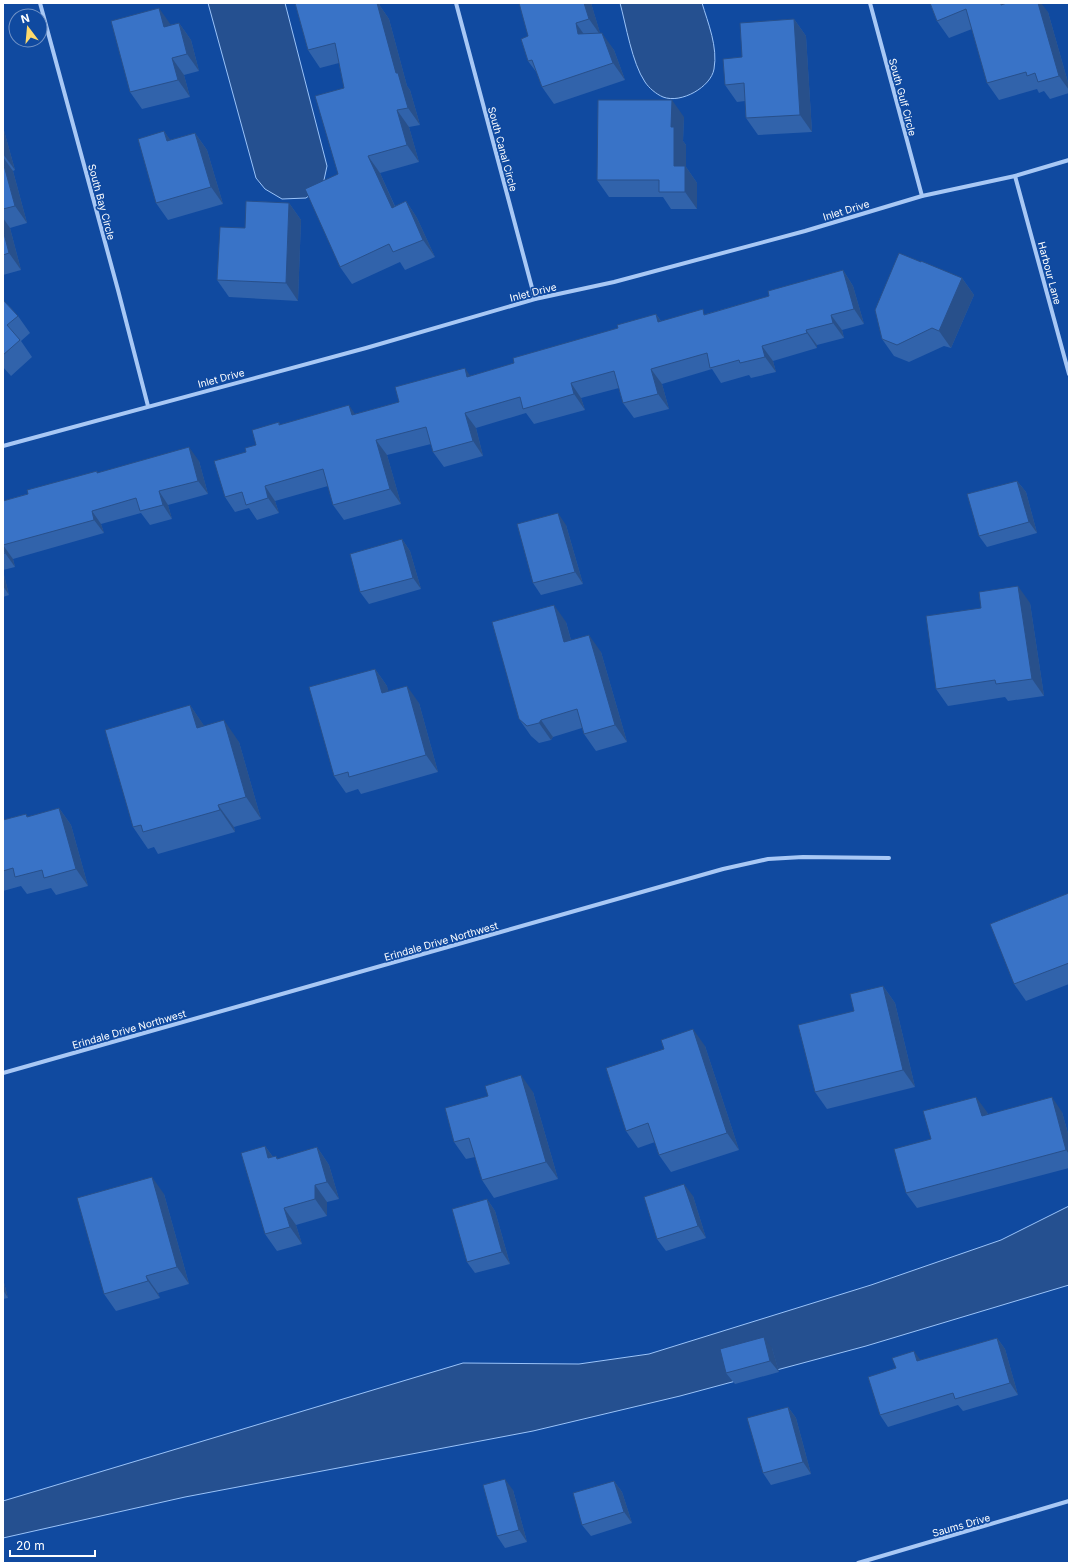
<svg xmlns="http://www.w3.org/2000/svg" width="1072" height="1566" viewBox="0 0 1072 1566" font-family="Inter,sans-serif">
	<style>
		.water { fill: #255090; stroke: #9ac3f9 }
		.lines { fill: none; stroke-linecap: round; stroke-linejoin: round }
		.minor { stroke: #a8c8f5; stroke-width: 4 }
		.wall { fill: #3163ab }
		.shaded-wall { fill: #28508b }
		.building { fill: #3973c7; stroke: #28508b }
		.labels { text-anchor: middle; stroke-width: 3.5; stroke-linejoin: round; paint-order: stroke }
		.street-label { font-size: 10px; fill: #fff; stroke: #104aa0 }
	</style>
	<rect width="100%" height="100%" fill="#104aa0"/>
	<!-- water -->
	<g class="water">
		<polygon points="208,3 285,3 327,166 324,180 315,191 306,198 282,199 265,189 256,178"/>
		<path d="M 620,3 L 702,3 C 708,23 718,47 714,69 C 711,87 681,104 663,97 C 656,94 649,88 645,82 C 632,63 626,25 620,3 Z"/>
		<polygon points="1069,1206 1069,1285 866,1346 680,1396 533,1431 185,1497 3,1538 3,1501 463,1363 579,1364 649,1354 871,1285 1001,1240"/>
	</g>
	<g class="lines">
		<!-- minor -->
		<g class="minor">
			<polyline points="40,3 118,290 148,406"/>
			<polyline points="456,3 535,299"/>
			<polyline points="870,3 922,196"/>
			<polyline points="1015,176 1069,374"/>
			<polyline points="3,446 366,348 535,299 614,282 805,231 922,196 1015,176 1069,160"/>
			<polyline points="3,1073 723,869 768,859 803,857 889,858"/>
			<polyline points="858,1563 1069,1501"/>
		</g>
	</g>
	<!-- wall -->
	<g class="wall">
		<polygon points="295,3 379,3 380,6 389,19 407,86 410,90 420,125 409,127 419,162 380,173 395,206 406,201 417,218 435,257 405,270 400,262 352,284 340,267 338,174 344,88 339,63 320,68 308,50"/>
		<polygon points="591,3 600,33 614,50 625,80 554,104 542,87 537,73 528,61 528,36"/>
		<polygon points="930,3 1006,3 1048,12 1069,86 1069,93 1050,99 1044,91 1039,93 1037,89 999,100 987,83 972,29 949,38 937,21"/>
		<polygon points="794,19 806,36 812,132 758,135 746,118 745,101 737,102 725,85 742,57"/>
		<polygon points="179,23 191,40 199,71 184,75 190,97 142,109 130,92 170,25"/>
		<polygon points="684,117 683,141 686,145 686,167 697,183 697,209 671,209 663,197 609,197 597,180"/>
		<polygon points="3,127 15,170 13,171 27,223 10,228 21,270 3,275"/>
		<polygon points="164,131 170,140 195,133 207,150 223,204 168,220 156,203"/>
		<polygon points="289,203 301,220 298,301 229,297 217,280"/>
		<polygon points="921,262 962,278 974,295 951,348 944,346 909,362 894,356 882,339"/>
		<polygon points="843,270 853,286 864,324 842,330 844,338 817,345 817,348 773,361 776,372 751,378 749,375 721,383 712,369 662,384 669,409 634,418 623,403 619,388 581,398 585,410 534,424 526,413 476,428 483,456 444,467 433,452 431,444 387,455 401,504 344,520 333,505 328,486 275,501 279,513 257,520 249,508 235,512 225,497 246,452 256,445 279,422 280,425 355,414 399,402 470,376 514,363 618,328 656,314 661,321 706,314 769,296"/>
		<polygon points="3,300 18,316 30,333 21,341 32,357 11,376 3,367"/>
		<polygon points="199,461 208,494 168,505 172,519 150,525 141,513 101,524 104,533 13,559 15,567 3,570 3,501 98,473"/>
		<polygon points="1017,481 1026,492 1037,533 987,547 979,536"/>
		<polygon points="566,525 583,584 541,595 533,583"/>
		<polygon points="402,539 410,551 421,589 369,604 360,592"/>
		<polygon points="3,571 9,595 3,597"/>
		<polygon points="1030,603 1044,696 1008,701 1005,697 948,706 936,689"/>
		<polygon points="566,622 571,640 601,652 627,742 596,751 584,734 582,728 553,737 551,740 539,743 531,736 519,719"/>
		<polygon points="375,669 387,686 388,692 419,703 438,772 361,794 358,789 346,793 334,776"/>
		<polygon points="190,705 204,726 239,742 261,819 234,827 235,832 158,854 154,847 148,849 133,827"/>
		<polygon points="59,808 71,825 88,886 56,895 51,888 27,894 21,886 3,891 3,820 26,814 28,817"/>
		<polygon points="1069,893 1069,984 1026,1001 1014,984"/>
		<polygon points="883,986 895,1003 915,1087 827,1109 815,1092 854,1011"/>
		<polygon points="705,1046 739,1150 671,1172 659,1155 655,1142 638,1148 626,1131"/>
		<polygon points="533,1092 558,1179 494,1198 482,1180 475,1157 466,1159 454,1142"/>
		<polygon points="987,1112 988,1115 1062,1112 1069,1137 1069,1168 917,1208 906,1193 931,1139"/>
		<polygon points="265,1146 273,1157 276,1156 278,1159 317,1147 329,1165 339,1199 327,1202 327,1216 296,1225 302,1244 277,1251 265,1234"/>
		<polygon points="164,1194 189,1284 158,1293 160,1298 116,1311 104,1294"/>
		<polygon points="693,1196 706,1238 666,1251 657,1239"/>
		<polygon points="487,1199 495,1211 510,1264 475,1273 467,1262"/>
		<polygon points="3,1279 8,1298 3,1299"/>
		<polygon points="997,1338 1005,1349 1018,1395 963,1411 958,1405 888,1427 880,1415 921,1360"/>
		<polygon points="772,1348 779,1372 735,1384 726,1373"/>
		<polygon points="788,1407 796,1418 811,1474 771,1485 763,1473"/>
		<polygon points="614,1481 622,1492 632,1523 591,1536 582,1525"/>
		<polygon points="513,1490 527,1542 505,1548 497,1536"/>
	</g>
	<!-- shaded-wall -->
	<g class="shaded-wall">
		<polygon points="372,3 379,3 380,6 389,19 407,86 410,90 420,125 408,108"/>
		<polygon points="584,3 591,3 601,36 589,19"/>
		<polygon points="1038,3 1041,3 1048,12 1069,86 1069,90 1059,76"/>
		<polygon points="159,8 171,25 164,27"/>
		<polygon points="794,19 806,36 812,132 800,115"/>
		<polygon points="179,23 191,40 199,71 187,54"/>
		<polygon points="576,23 588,40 578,34"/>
		<polygon points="602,33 614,50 625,80 613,63"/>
		<polygon points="172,58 184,75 190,97 178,80"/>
		<polygon points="672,100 684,117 683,141 686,145 686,167 697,183 697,209 685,192 674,166 671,127"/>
		<polygon points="397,110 409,127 419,162 407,145"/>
		<polygon points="3,127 15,170 3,154"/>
		<polygon points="164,131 176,148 167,141"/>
		<polygon points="195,133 207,150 223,204 211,187"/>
		<polygon points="368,156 380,173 403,225 392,208"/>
		<polygon points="3,157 13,171 27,223 15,206 3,162"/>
		<polygon points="406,201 417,218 435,257 423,240"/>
		<polygon points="289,203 301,220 298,301 286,283"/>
		<polygon points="3,218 10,228 21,270 9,253 3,230"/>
		<polygon points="843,270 853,286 864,324 854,309"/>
		<polygon points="962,278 974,295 951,348 939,331"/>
		<polygon points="656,314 666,329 658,322"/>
		<polygon points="831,315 842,330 844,338 833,323"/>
		<polygon points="806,330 817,345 817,348 807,333"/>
		<polygon points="762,346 773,361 776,372 765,357"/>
		<polygon points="465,368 475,383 467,377"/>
		<polygon points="651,369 662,384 669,409 658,394"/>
		<polygon points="571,383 581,398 585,410 574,394"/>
		<polygon points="349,405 359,420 352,415"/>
		<polygon points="465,413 476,428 483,456 473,441"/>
		<polygon points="376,440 387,455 401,504 390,489"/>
		<polygon points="189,447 199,461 208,494 198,481"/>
		<polygon points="1017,481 1026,492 1037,533 1029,522"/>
		<polygon points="265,486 275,501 279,513 268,498"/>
		<polygon points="159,491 168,505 172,519 163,505"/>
		<polygon points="92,511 101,524 104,533 94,520"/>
		<polygon points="558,513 566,525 583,584 575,572"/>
		<polygon points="402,539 410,551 421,589 413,578"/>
		<polygon points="3,545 13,559 15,567 5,553"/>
		<polygon points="3,571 9,595 3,586"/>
		<polygon points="1018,586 1030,603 1044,696 1032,679"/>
		<polygon points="554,605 566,622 576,659 564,642"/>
		<polygon points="589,635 601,652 627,742 615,725"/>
		<polygon points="375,669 387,686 394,711 382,693"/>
		<polygon points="407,686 419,703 438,772 426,755"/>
		<polygon points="190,705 205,727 197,728"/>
		<polygon points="224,720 239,742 261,819 246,797"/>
		<polygon points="541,720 553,737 551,740 539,723"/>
		<polygon points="218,805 234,827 235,832 220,810"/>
		<polygon points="59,808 71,825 88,886 76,869"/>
		<polygon points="883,986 895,1003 915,1087 903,1070"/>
		<polygon points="693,1029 705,1046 739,1150 727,1133"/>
		<polygon points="521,1075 533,1092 558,1179 546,1162"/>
		<polygon points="976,1097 987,1112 992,1132 982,1116"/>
		<polygon points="1052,1097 1062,1112 1069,1137 1069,1154 1066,1150"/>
		<polygon points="265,1146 277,1163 268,1158"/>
		<polygon points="317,1147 329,1165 339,1199 327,1182"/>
		<polygon points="152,1177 164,1194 189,1284 177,1267"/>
		<polygon points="684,1184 693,1196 706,1238 698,1226"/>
		<polygon points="315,1185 327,1202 327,1216 315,1199"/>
		<polygon points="487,1199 495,1211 510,1264 502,1252"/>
		<polygon points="284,1208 296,1225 302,1244 290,1227"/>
		<polygon points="146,1276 158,1293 160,1298 148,1281"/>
		<polygon points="3,1279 8,1298 3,1290"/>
		<polygon points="764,1337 772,1348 779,1372 770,1361"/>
		<polygon points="997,1338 1005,1349 1018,1395 1010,1383"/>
		<polygon points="914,1351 922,1362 917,1361"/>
		<polygon points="788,1407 796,1418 811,1474 803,1462"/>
		<polygon points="505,1479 513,1490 527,1542 519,1530"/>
		<polygon points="614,1481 622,1492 632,1523 624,1512"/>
	</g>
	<!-- building -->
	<g class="building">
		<polygon points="295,3 377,3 396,73 398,73 408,108 397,110 407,145 368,156 392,208 406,201 423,240 393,252 389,244 340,267 305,189 338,174 315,96 344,88 335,43 308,50"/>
		<polygon points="519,3 584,3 589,19 576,23 578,34 602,33 613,63 542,87 532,60 528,61 521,39 528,36"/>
		<polygon points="930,3 1001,3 1001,5 1007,3 1038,3 1059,76 1038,82 1035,73 1027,76 1026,72 987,83 966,9 937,21"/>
		<polygon points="159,8 164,27 179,23 187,54 172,58 178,80 130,92 111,21"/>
		<polygon points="794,19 800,115 746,118 744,83 725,85 723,59 742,57 740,23"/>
		<polygon points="598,100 672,100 671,127 674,127 674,166 685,166 685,192 659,192 659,180 597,180"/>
		<polygon points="164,131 167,141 195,133 211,187 156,203 138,139"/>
		<polygon points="3,162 15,206 3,209"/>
		<polygon points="246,201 289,203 286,283 217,280 220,227 245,228"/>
		<polygon points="3,230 9,253 3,255"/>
		<polygon points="899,253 921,262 921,261 962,278 939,331 932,328 897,345 882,339 875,310"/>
		<polygon points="843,270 854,309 831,315 833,323 806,330 807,333 762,346 765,357 740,363 739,360 710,368 707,353 651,369 658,394 623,403 614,371 571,383 574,394 523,409 520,397 465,413 473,441 433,452 426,427 376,440 390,489 333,505 323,469 265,486 268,498 246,505 242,492 225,497 214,461 246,452 245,448 256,445 252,430 279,422 279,425 349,405 352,415 399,402 395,387 465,368 467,377 514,363 513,358 618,328 617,325 656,314 658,322 703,309 704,315 769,296 768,291"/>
		<polygon points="3,300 18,316 7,325 20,340 3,355"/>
		<polygon points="189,447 198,481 159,491 163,505 140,511 136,498 92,511 94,520 3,545 5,553 3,554 3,501 28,494 27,490 97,471 97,473"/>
		<polygon points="1017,481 1029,522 979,536 967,494"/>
		<polygon points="558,513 575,572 533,583 517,524"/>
		<polygon points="402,539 413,578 360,592 350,554"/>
		<polygon points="1018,586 1032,679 996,684 995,680 936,689 926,616 981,608 979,592"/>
		<polygon points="554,605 564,642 589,635 615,725 584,734 577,709 541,720 539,723 527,726 519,719 492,622"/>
		<polygon points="375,669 382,693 407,686 426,755 349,777 348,772 334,776 309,687"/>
		<polygon points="190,705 197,728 224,720 246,797 218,805 220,810 143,832 141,825 133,827 105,730"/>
		<polygon points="59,808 76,869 44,878 42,870 15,877 13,868 3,871 3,820 26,814 27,817"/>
		<polygon points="1069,893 1069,963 1014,984 990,924"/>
		<polygon points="883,986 903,1070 815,1092 798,1025 854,1011 850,994"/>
		<polygon points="693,1029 727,1133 659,1155 648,1123 626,1131 606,1068 664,1049 661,1040"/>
		<polygon points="521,1075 546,1162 482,1180 469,1138 454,1142 445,1108 488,1096 485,1086"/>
		<polygon points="976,1097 982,1116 1052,1097 1066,1150 906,1193 894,1149 931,1139 923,1111"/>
		<polygon points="265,1146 268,1158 276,1156 277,1159 317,1147 327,1182 315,1185 315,1199 284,1208 290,1227 265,1234 241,1153"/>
		<polygon points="152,1177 177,1267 146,1276 148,1281 104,1294 77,1198"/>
		<polygon points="684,1184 698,1226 657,1239 644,1197"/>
		<polygon points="487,1199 502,1252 467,1262 452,1209"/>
		<polygon points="764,1337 770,1361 726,1373 720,1349"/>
		<polygon points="997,1338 1010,1383 955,1399 953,1393 880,1415 868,1377 896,1368 892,1358 914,1351 917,1361"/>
		<polygon points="788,1407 803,1462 763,1473 747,1418"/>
		<polygon points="505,1479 519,1530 497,1536 483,1485"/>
		<polygon points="614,1481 624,1512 582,1525 573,1493"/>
	</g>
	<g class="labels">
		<!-- street labels -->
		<g class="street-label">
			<text transform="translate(903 97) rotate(75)" y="4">South Gulf Circle</text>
			<text transform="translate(503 149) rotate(75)" y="4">South Canal Circle</text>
			<text transform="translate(102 202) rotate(75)" y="4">South Bay Circle</text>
			<text transform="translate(846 210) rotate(-17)" y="4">Inlet Drive</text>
			<text transform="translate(1050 273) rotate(75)" y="4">Harbour Lane</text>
			<text transform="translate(533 292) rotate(-14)" y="4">Inlet Drive</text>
			<text transform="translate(221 378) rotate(-15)" y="4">Inlet Drive</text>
			<text transform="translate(441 941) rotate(-16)" y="4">Erindale Drive Northwest</text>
			<text transform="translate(129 1029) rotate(-16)" y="4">Erindale Drive Northwest</text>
			<text transform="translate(961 1525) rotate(-16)" y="4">Saums Drive</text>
		</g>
	</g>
	<!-- border -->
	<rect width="1072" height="1566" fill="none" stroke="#ffffff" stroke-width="8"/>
	<!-- north arrow -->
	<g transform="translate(28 28) rotate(344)"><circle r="19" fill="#104aa0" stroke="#7092c6"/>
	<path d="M0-3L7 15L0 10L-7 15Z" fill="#ffda6c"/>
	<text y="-6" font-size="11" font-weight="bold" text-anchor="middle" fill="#ffffff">N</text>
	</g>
	<!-- scale -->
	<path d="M10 1550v6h85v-6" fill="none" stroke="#ffffff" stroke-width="2"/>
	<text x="16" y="1550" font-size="12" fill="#ffffff" stroke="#104aa0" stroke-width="3" paint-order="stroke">20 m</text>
</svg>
